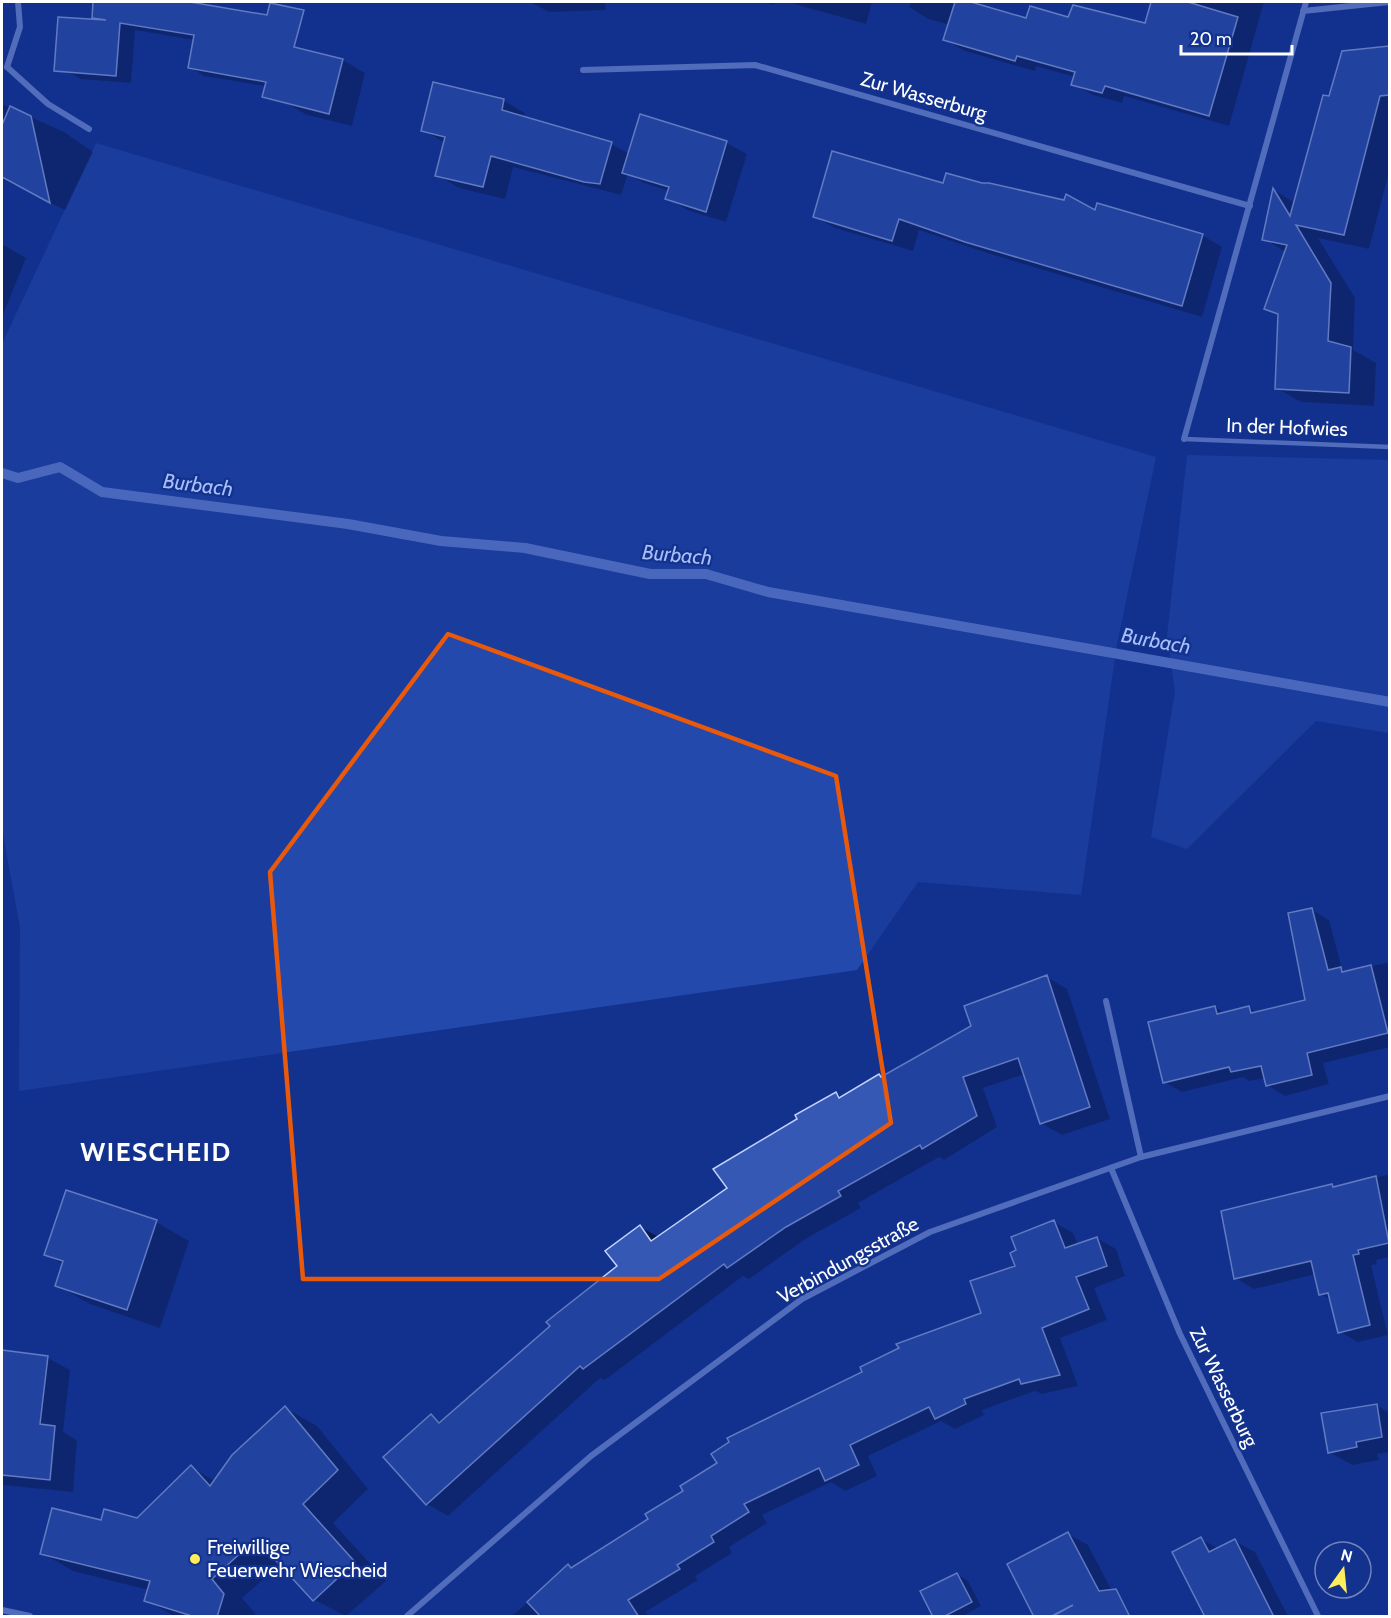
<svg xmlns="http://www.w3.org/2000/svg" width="1391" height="1618" viewBox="0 0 1391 1618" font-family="Cabin,sans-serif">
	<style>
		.green { fill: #2449ad }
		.shadow { fill: #0007 }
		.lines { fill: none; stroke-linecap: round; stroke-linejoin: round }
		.stream { stroke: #8daaf5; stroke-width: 10 }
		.building { fill: #3558b5; stroke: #c2d2fd; stroke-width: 1.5 }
		.service { stroke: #9bb3f2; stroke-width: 4.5 }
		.minor { stroke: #9bb3f2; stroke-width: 6 }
		.marked { fill: none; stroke: #e8590c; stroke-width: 4.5; stroke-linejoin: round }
		.poi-dot { fill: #ffed5c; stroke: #12328e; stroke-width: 2 }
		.labels { text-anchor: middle; stroke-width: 4.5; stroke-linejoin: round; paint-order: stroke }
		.street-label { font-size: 20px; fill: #fff; stroke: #12328e }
		.poi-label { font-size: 20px; fill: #fff; stroke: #12328e; text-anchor: start }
		.water-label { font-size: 21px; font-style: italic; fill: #a7bef9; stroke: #12328e }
		.district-label { font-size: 26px; font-weight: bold; letter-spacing: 1.5px; fill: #fff; stroke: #12328e }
	</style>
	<rect width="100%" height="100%" fill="#12328e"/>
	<!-- green -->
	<g class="green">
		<polygon points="96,143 1156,457 1117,644 1081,895 918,882 857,970 19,1091 20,927 2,829 2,344"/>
		<polygon points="1187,455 1390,460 1389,733 1316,721 1187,849 1151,837 1175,691 1167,636"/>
	</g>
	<!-- shadow -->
	<g class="shadow">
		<polygon points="105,2 181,2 243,12 277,88 204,76 190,67 194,40 135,30 131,83 81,79 66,71 109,22 104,19"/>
		<polygon points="530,2 621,2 605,3 606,10 549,12"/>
		<polygon points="763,2 775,2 774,5"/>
		<polygon points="787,2 872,2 866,24"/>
		<polygon points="911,2 979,2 978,5 1027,19 1146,25 1152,2 1264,2 1229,126 1124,96 1122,103 1093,95 1073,84 1075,77 1036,66 1035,71 965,51 945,40 950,25 928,19 909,7"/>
		<polygon points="282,45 343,60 365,73 352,126 307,115 284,102"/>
		<polygon points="1390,48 1390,168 1369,249 1318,238 1355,298 1353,350 1376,363 1374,406 1301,402 1276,388 1279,316 1266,309 1286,252 1264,239 1274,190 1295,203 1343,53"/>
		<polygon points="434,84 504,101 525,113 524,118 611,144 630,154 641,116 727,143 747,154 726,222 687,210 667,198 669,191 644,183 628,174 621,195 513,167 505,199 459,188 437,175 445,143 423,130"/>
		<polygon points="2,104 64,132 93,152 65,210 2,179"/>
		<polygon points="944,185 981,185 1202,235 1222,247 1202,317 987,253 919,230 913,251 835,228 814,216"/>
		<polygon points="2,244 26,258 2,317"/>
		<polygon points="1312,910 1329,920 1342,969 1347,972 1390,962 1390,1047 1323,1063 1329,1084 1285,1096 1267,1085 1265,1078 1249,1081 1243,1077 1182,1092 1164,1082 1215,1007 1225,1013 1249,1007 1258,1013 1307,1001"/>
		<polygon points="1047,977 1067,989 1110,1119 1062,1135 1041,1123 1025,1074 983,1088 997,1127 944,1160 939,1157 858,1203 861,1208 807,1238 749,1279 743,1276 605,1380 600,1378 448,1516 427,1504 431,1416 442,1422 619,1267 640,1227 659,1237 729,1188 799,1120 836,1093 842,1097 879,1076 883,1078 973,1026"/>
		<polygon points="1390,1174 1390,1257 1376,1260 1377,1264 1371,1265 1388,1335 1358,1342 1340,1332 1332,1300 1320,1294 1316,1274 1254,1289 1235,1278 1332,1185 1336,1188"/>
		<polygon points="156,1222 189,1241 160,1328 90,1304 57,1285 64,1265 46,1254"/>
		<polygon points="1054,1222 1073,1233 1078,1245 1097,1238 1116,1249 1125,1276 1094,1288 1107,1320 1060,1338 1078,1386 1042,1394 1035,1391 982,1410 984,1415 955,1429 941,1421 868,1456 877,1476 845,1491 831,1482 762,1515 767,1523 729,1547 732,1553 695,1576 698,1580 645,1612 649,1616 512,1616 568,1566 572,1569 983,1313"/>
		<polygon points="2,1352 48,1358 70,1370 63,1432 77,1440 73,1492 2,1485"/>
		<polygon points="1376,1405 1390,1413 1390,1452 1377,1454 1379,1460 1352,1465 1329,1452"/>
		<polygon points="285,1408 317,1426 368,1489 333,1523 386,1581 346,1616 313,1599 281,1564 242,1598 255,1613 254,1616 174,1616 146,1600 149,1590 73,1571 42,1553 102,1522 138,1519 191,1467 215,1481"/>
		<polygon points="1068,1534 1088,1545 1125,1616 1035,1616"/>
		<polygon points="1201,1539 1219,1549 1235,1541 1255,1552 1288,1616 1207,1616"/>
		<polygon points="957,1574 968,1581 981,1606 963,1616 935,1616"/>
	</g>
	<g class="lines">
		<!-- stream -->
		<polyline class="stream" points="2,473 18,478 60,467 102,492 348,524 441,541 525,548 650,574 706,574 768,592 1390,702"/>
	</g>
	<!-- building -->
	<g class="building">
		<polygon points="93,2 190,2 267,15 270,3 304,10 294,47 343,59 329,114 262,97 266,82 188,68 194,35 120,23 116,76 54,71 58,17 106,20 92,18"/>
		<polygon points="955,2 971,2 1026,18 1030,6 1068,17 1073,5 1145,23 1151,2 1188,2 1238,17 1209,116 1105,86 1102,93 1071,85 1075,72 1017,56 1015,61 943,40"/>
		<polygon points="1389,46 1389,95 1380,96 1344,235 1296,225 1331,283 1328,341 1351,347 1349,393 1275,389 1278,314 1264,309 1287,245 1262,240 1273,188 1290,216 1323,95 1329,96 1342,51"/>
		<polygon points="433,82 504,99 502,110 612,142 600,184 584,182 491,156 483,187 435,176 445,137 421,131"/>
		<polygon points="10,106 31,116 50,203 2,177 2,125"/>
		<polygon points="640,114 727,141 706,212 665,199 669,187 622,173"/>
		<polygon points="832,151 943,183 946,173 982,183 989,183 1064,200 1066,194 1095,210 1097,203 1203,234 1182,306 965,242 899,219 892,241 813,217"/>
		<polygon points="1312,908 1328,970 1341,967 1342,972 1371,965 1388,1033 1307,1053 1312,1075 1266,1086 1261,1066 1231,1072 1229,1067 1163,1083 1148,1022 1215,1006 1217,1014 1249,1006 1251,1013 1305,1000 1288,913"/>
		<polygon points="1047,975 1090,1107 1040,1124 1018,1058 963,1077 977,1116 922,1149 920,1145 838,1191 841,1196 786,1227 727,1268 724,1264 583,1369 580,1366 426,1505 383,1457 431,1414 439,1423 550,1326 546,1322 617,1266 605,1251 640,1225 651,1241 727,1188 713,1169 797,1119 795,1115 836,1092 839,1098 879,1074 881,1077 971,1026 964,1006"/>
		<polygon points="1376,1176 1389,1243 1358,1250 1359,1254 1353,1255 1370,1325 1338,1333 1328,1293 1319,1295 1311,1261 1234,1279 1221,1211 1332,1184 1333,1187"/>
		<polygon points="66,1190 157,1220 127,1310 55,1286 63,1261 44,1255"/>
		<polygon points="1054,1220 1065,1248 1097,1237 1107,1266 1076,1277 1089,1309 1042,1328 1060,1375 1021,1384 1019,1379 964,1399 966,1404 935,1419 929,1407 850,1445 859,1465 825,1481 819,1468 744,1504 749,1512 711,1536 714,1542 677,1565 680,1569 628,1600 639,1617 541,1617 527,1602 568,1564 571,1568 648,1519 645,1514 683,1491 680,1486 717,1463 711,1454 729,1442 727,1438 862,1372 860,1367 899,1348 896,1344 981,1313 970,1281 1015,1266 1010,1253 1016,1250 1011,1237"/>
		<polygon points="2,1350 48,1356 40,1424 55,1426 50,1480 2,1475"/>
		<polygon points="1377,1404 1382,1437 1356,1442 1357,1447 1328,1453 1321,1413"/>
		<polygon points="285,1406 338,1470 303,1504 355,1562 313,1601 256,1539 212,1579 224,1594 217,1617 195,1617 144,1601 150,1581 40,1554 52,1508 101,1520 104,1509 137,1518 191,1465 210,1486 232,1455"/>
		<polygon points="1068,1532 1099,1591 1116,1589 1130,1617 1051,1617 1073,1605 1050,1617 1034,1617 1007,1564"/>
		<polygon points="1201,1537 1209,1552 1235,1539 1274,1617 1205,1617 1172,1552"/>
		<polygon points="957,1573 972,1602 943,1617 933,1617 920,1591"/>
	</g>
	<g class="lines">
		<!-- service -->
		<polyline class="service" points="1184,439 1390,447"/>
		<!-- minor -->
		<g class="minor">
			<polyline points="1303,11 1389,2"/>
			<polyline points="7,67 48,104 89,129"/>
			<polyline points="7,67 20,27 18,2"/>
			<polyline points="583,70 755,65 1250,206"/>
			<polyline points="1184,439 1306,2"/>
			<polyline points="1106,1001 1141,1157"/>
			<polyline points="1111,1168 1180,1334 1318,1616"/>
			<polyline points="2,1610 30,1616"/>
			<polyline points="407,1616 591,1456 802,1299 930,1232 1141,1157 1390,1096"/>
		</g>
	</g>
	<!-- marked area -->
	<path d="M0 0H1391V1618H0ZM 448,634 L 836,776 L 891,1123 L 659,1279 L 303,1279 L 270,872 Z" fill="#12328e" fill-opacity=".55" fill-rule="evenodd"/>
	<path class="marked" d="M 448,634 L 836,776 L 891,1123 L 659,1279 L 303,1279 L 270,872 Z"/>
	<!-- markers -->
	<circle class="poi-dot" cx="195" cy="1559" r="6"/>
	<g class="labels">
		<!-- street labels -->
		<g class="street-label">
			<text transform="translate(924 96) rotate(16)" y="7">Zur Wasserburg</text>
			<text transform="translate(1287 427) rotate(2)" y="7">In der Hofwies</text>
			<text transform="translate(848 1260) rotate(-29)" y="7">Verbindungsstraße</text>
			<text transform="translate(1224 1387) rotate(64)" y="7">Zur Wasserburg</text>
		</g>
		<!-- poi labels -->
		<g class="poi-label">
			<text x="207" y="1554">Freiwillige<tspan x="207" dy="23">Feuerwehr Wiescheid</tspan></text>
		</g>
		<!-- water labels -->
		<g class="water-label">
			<text transform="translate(198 485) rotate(7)" y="7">Burbach</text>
			<text transform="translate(677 555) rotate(5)" y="7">Burbach</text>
			<text transform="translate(1156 641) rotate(10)" y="7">Burbach</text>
		</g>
		<!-- district labels -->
		<g class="district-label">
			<text x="156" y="1161">WIESCHEID</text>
		</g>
	</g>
	<!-- border -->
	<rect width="1391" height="1618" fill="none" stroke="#ffffff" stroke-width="6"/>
	<!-- north arrow -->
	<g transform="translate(1343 1570) rotate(15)"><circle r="28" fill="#12328e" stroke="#7184bb" stroke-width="1.5"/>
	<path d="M0-4.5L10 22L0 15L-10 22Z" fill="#ffed5c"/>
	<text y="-9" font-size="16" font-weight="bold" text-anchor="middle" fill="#ffffff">N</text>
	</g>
	<!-- scale -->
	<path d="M1181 45v9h111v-9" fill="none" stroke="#ffffff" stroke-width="3"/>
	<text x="1190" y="45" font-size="18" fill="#ffffff" stroke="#12328e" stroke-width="4.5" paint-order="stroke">20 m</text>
</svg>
